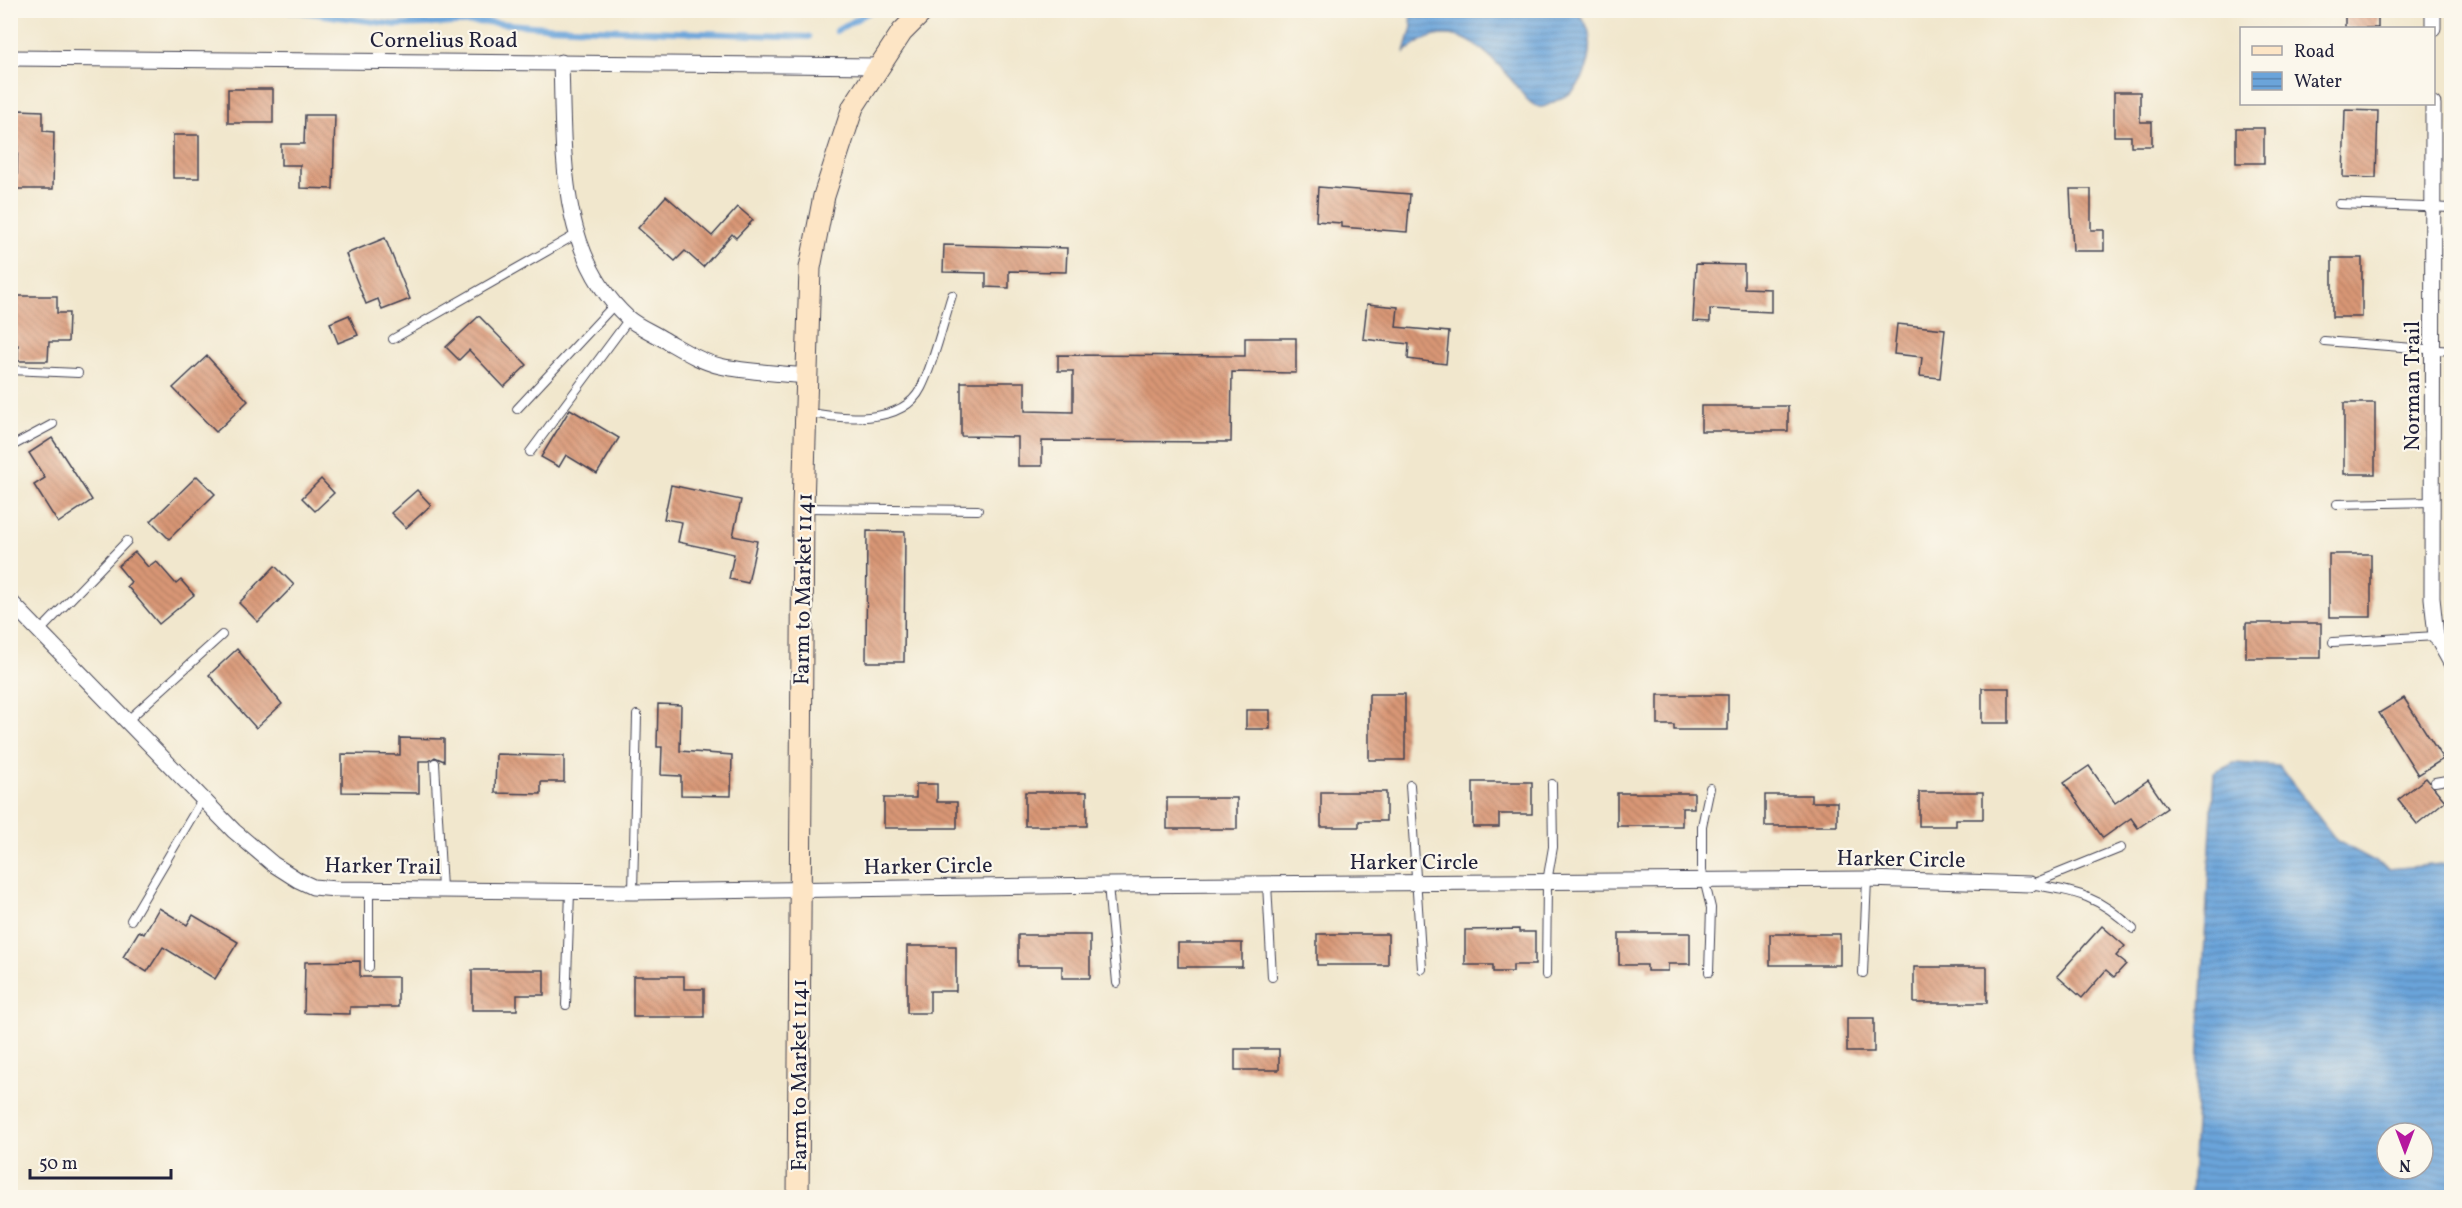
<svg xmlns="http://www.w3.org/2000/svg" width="2462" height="1208" viewBox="0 0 2462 1208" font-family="Vollkorn,serif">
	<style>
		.water { fill: url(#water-rules); stroke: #46638a; stroke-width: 1.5; fill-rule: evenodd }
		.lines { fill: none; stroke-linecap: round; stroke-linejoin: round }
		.stream { stroke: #6ba4da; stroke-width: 6 }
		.building { fill: url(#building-back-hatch) }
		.lane-casing { stroke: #414051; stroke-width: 10 }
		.street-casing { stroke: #414051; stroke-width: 17 }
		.secondary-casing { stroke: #414051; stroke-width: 23 }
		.lane { stroke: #fff; stroke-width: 8 }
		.street { stroke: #fff; stroke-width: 15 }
		.secondary { stroke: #fde5c5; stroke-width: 21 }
		.labels { text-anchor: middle; stroke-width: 4.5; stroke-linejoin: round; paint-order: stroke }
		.street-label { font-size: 22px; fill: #22223b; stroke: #fbf7ec }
	</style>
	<defs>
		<pattern id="water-rules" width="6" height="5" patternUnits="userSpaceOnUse" patternTransform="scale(1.5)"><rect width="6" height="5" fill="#6ba4da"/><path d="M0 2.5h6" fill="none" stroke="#5885b2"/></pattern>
		<pattern id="building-back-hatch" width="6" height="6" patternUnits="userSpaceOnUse" patternTransform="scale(1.5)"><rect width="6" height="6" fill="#d99776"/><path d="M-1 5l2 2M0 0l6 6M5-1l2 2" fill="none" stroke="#b07b62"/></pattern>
	</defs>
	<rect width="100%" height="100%" fill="#fbf7ec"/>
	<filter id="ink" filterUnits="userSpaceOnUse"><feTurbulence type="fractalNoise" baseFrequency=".0167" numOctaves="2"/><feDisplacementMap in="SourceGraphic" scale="12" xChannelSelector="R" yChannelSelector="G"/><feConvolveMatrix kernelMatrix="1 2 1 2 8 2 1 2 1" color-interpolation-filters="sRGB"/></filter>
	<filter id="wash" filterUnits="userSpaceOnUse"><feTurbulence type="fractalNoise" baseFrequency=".008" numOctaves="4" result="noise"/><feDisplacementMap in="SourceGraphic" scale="24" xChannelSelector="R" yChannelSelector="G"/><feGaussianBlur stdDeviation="1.35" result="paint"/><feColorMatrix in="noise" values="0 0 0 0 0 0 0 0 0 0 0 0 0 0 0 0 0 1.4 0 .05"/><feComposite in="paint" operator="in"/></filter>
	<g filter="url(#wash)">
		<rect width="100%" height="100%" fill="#f1e7cd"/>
		<!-- water -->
		<g class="water">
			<path d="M 1410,11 L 1574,11 C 1598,25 1593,68 1576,88 C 1572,94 1563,97 1557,100 C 1552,103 1546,107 1540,107 C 1528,105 1521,91 1514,83 C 1483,44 1450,15 1405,52 L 1412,27 Z"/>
			<path d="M 2234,763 L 2279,766 L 2337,841 L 2389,869 L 2451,863 L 2452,1191 L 2449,1197 L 2191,1197 L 2214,773 ZM 2387,1133 L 2423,1133 L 2423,1169 L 2387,1169 Z"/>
		</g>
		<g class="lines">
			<!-- stream -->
			<g class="stream">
				<polyline points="287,10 397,25 485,22 545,27 809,37"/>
				<polyline points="836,31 873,10"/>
			</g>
		</g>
		<g id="blocks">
			<!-- building -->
			<g class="building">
				<rect x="2345" y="10" width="33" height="18"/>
				<rect x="228" y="89" width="45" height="34"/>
				<polygon points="2114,92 2140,92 2140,122 2152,122 2152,146 2131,146 2131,136 2114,136"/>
				<polygon points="18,110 43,111 43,131 54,132 53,189 17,189"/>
				<polygon points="2345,110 2378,111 2376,178 2343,177"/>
				<polygon points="305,115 335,115 333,189 300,188 300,165 281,165 281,144 304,144"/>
				<rect x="2236" y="128" width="28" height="35"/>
				<rect x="173" y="135" width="26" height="43"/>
				<polygon points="1318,187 1410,194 1407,232 1341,227 1341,223 1316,221"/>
				<polygon points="2070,189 2091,189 2091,230 2104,230 2104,251 2073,251"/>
				<polygon points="666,196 712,236 738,207 753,220 736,238 732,234 703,267 685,251 675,261 638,228"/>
				<polygon points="385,238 410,299 382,310 378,299 366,304 346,254"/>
				<polygon points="944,245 1067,248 1066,272 1009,271 1009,288 986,287 986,273 943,272"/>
				<rect x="2332" y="258" width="30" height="59"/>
				<polygon points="1696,264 1744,265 1744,288 1771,289 1771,312 1710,309 1710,322 1693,321"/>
				<polygon points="12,296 57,296 57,313 69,313 68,342 49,342 48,361 18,361 18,345 12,345"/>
				<polygon points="1367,304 1398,307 1396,327 1449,332 1446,364 1408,359 1409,344 1363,339"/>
				<polygon points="349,315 358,335 338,343 330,323"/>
				<polygon points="479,316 527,365 504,387 469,350 459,360 446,347"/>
				<polygon points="1897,324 1945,329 1940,378 1920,376 1922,357 1894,354"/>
				<polygon points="1245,338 1296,338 1296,373 1232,372 1231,442 1042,441 1042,466 1018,466 1018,437 961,436 961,382 1025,382 1025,411 1073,412 1073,371 1058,371 1058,355 1245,356"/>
				<polygon points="207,356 248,401 216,432 173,388"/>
				<rect x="2344" y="403" width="31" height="71"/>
				<rect x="1701" y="406" width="87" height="25"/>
				<polygon points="570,409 619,438 597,474 566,455 559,467 541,457"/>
				<polygon points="52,438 92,500 58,523 34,485 45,478 29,453"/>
				<polygon points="197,476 215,494 169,539 151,521"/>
				<polygon points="321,479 334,493 315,511 302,498"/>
				<polygon points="671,485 741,500 733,536 757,541 748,583 729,579 734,554 678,542 682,522 664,519"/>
				<polygon points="417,490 431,505 406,528 391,513"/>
				<polygon points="867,531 905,532 904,662 866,662"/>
				<polygon points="135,552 148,567 156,561 176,584 181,580 194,595 159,624 127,586 131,582 118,566"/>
				<rect x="2329" y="554" width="42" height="63"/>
				<polygon points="275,566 294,585 258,622 239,603"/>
				<rect x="2246" y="623" width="75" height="35"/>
				<polygon points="237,649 282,704 256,728 209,675"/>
				<rect x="1982" y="688" width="27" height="35"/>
				<rect x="1369" y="694" width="36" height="66"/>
				<polygon points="1658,695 1728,695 1728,730 1674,730 1674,725 1658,725"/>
				<polygon points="2404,698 2443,759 2418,775 2379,713"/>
				<polygon points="658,704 681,705 680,751 732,755 731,796 681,795 681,776 661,775 662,747 657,747"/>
				<rect x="1246" y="710" width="24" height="19"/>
				<polygon points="400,738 444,739 444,761 435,757 429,761 419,761 419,793 342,792 342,754 400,755"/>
				<polygon points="496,754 564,756 564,782 541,782 541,794 495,793"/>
				<polygon points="2089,766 2115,803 2148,780 2167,808 2138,828 2131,818 2103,838 2064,783"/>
				<polygon points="2426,778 2445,801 2417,824 2398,800"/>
				<polygon points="1473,782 1532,782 1532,814 1499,814 1499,827 1473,827"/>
				<polygon points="916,784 937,784 937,802 957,802 957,828 884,828 884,798 916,798"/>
				<rect x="1025" y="792" width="62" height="34"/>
				<polygon points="1321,792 1386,792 1386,821 1359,821 1359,827 1321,827"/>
				<polygon points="1919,792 1983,792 1983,819 1956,819 1956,826 1919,826"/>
				<polygon points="1617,793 1694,793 1694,808 1682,808 1682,826 1617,826"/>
				<polygon points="1765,795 1811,795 1811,802 1837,802 1837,826 1765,826"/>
				<rect x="1167" y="798" width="70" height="31"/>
				<polygon points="159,908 187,925 193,915 238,942 215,979 163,947 147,972 123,957 139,931 144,934"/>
				<polygon points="2102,926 2125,946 2116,956 2126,964 2114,977 2106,970 2082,998 2057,976"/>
				<polygon points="1519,929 1519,932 1535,932 1535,965 1513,965 1513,972 1493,972 1493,965 1465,965 1465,930"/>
				<polygon points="1619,933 1690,933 1690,964 1668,964 1668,971 1647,971 1647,965 1619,965"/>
				<rect x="1317" y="934" width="71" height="31"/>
				<rect x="1770" y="934" width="70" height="31"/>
				<polygon points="1018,935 1090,935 1090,978 1062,978 1062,966 1018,966"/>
				<rect x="1178" y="943" width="64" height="24"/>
				<polygon points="907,946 956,946 956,991 930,991 930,1013 907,1013"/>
				<polygon points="360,961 360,977 398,977 398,1007 350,1007 350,1014 304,1013 305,962"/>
				<rect x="1914" y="967" width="73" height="36"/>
				<polygon points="472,970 544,970 544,995 517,995 517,1010 472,1010"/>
				<polygon points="633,976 684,976 684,989 704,989 704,1017 633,1017"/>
				<rect x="1847" y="1018" width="27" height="34"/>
				<rect x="1235" y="1049" width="44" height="21"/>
			</g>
		</g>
	</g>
	<g filter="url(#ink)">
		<use href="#blocks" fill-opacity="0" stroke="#414051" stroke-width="1.5"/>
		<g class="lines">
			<!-- lane casing -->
			<g class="lane-casing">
				<g id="lane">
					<polyline points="2339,204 2452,208"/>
					<polyline points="393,339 577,234"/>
					<polyline points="2324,341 2452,351"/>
					<polyline points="10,370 78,373"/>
					<polyline points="517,409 615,304"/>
					<path d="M 806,412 C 840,419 902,426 921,388 C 934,363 943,323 952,295"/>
					<polyline points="10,447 53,424"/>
					<polyline points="530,452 629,319"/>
					<polyline points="2337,504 2433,502"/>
					<polyline points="805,508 978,510"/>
					<polyline points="10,618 19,610"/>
					<polyline points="40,631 127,541"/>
					<polyline points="2333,642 2436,636"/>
					<polyline points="127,721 222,635"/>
					<polyline points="435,763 442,889"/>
					<polyline points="2435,782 2452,779"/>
					<polyline points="1410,785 1422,969"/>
					<polyline points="1267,884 1272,977"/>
					<path d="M 2030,884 C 2077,892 2098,895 2133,929"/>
					<polyline points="2032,884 2121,848"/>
					<polyline points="1108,885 1117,983"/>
					<polyline points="369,889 369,967"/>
					<polyline points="633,892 637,715"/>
					<polyline points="131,920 203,798"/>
					<polyline points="1709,972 1711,908 1702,871 1702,826 1710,788"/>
					<polyline points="1863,973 1867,879"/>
					<polyline points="1546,975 1547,882 1553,847 1552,784"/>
					<polyline points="566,1005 570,892"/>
				</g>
			</g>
			<!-- street casing -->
			<g class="street-casing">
				<g id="street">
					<polyline points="2433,10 2433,28"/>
					<polyline points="10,58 877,66"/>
					<path d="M 561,62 C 564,150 557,253 628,318 C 637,326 652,332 663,339 C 681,349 699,361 720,366 C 747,372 778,373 806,376"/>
					<polyline points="2433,104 2432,598 2436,636 2452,665"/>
					<polyline points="10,601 234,831 273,864 298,880 313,887 336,889 633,892 1108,885 1867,879 2030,884"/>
				</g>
			</g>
			<!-- secondary casing -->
			<g class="secondary-casing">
				<polyline id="secondary" points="798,1198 803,508 810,268 824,196 853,107 902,32 924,10"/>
			</g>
			<!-- lane -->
			<use href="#lane" class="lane"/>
			<!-- street -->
			<use href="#street" class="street"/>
			<!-- secondary -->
			<use href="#secondary" class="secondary"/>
		</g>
	</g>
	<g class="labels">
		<!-- street labels -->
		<g class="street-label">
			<text x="444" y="47">Cornelius Road</text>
			<text transform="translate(2411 386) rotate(-90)" y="8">Norman Trail</text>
			<text transform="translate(802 589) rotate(-89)" y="8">Farm to Market 1141</text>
			<text transform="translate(1901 858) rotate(1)" y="8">Harker Circle</text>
			<text x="1414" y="869">Harker Circle</text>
			<text transform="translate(383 865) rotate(1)" y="8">Harker Trail</text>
			<text transform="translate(928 865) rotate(-1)" y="8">Harker Circle</text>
			<text transform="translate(798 1075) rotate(-90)" y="8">Farm to Market 1141</text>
		</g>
	</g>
	<!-- margin -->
	<rect width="2462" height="1208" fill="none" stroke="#fbf7ec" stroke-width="36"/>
	<!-- legend -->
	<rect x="2240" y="27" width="195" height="78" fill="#fbf7ec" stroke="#a4a2a5" stroke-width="1.5"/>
	<rect x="2252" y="46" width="30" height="9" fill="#fde5c5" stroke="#a4a2a5" stroke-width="1.5"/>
	<text x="2294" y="57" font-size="18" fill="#22223b">Road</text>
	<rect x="2252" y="72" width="30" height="18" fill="url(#water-rules)" stroke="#a4a2a5" stroke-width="1.5"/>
	<text x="2294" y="87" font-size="18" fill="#22223b">Water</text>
	<!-- north arrow -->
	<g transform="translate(2405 1151) rotate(180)"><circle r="28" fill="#fbf7ec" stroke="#a4a2a5" stroke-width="1.5"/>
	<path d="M0-4.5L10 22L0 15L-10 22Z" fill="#b5179e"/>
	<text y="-9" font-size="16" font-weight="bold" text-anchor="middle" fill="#22223b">N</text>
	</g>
	<!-- scale -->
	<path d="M30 1169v9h141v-9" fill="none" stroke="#22223b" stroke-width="3"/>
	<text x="39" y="1169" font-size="18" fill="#22223b" stroke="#fbf7ec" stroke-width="4.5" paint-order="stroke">50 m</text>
</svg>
